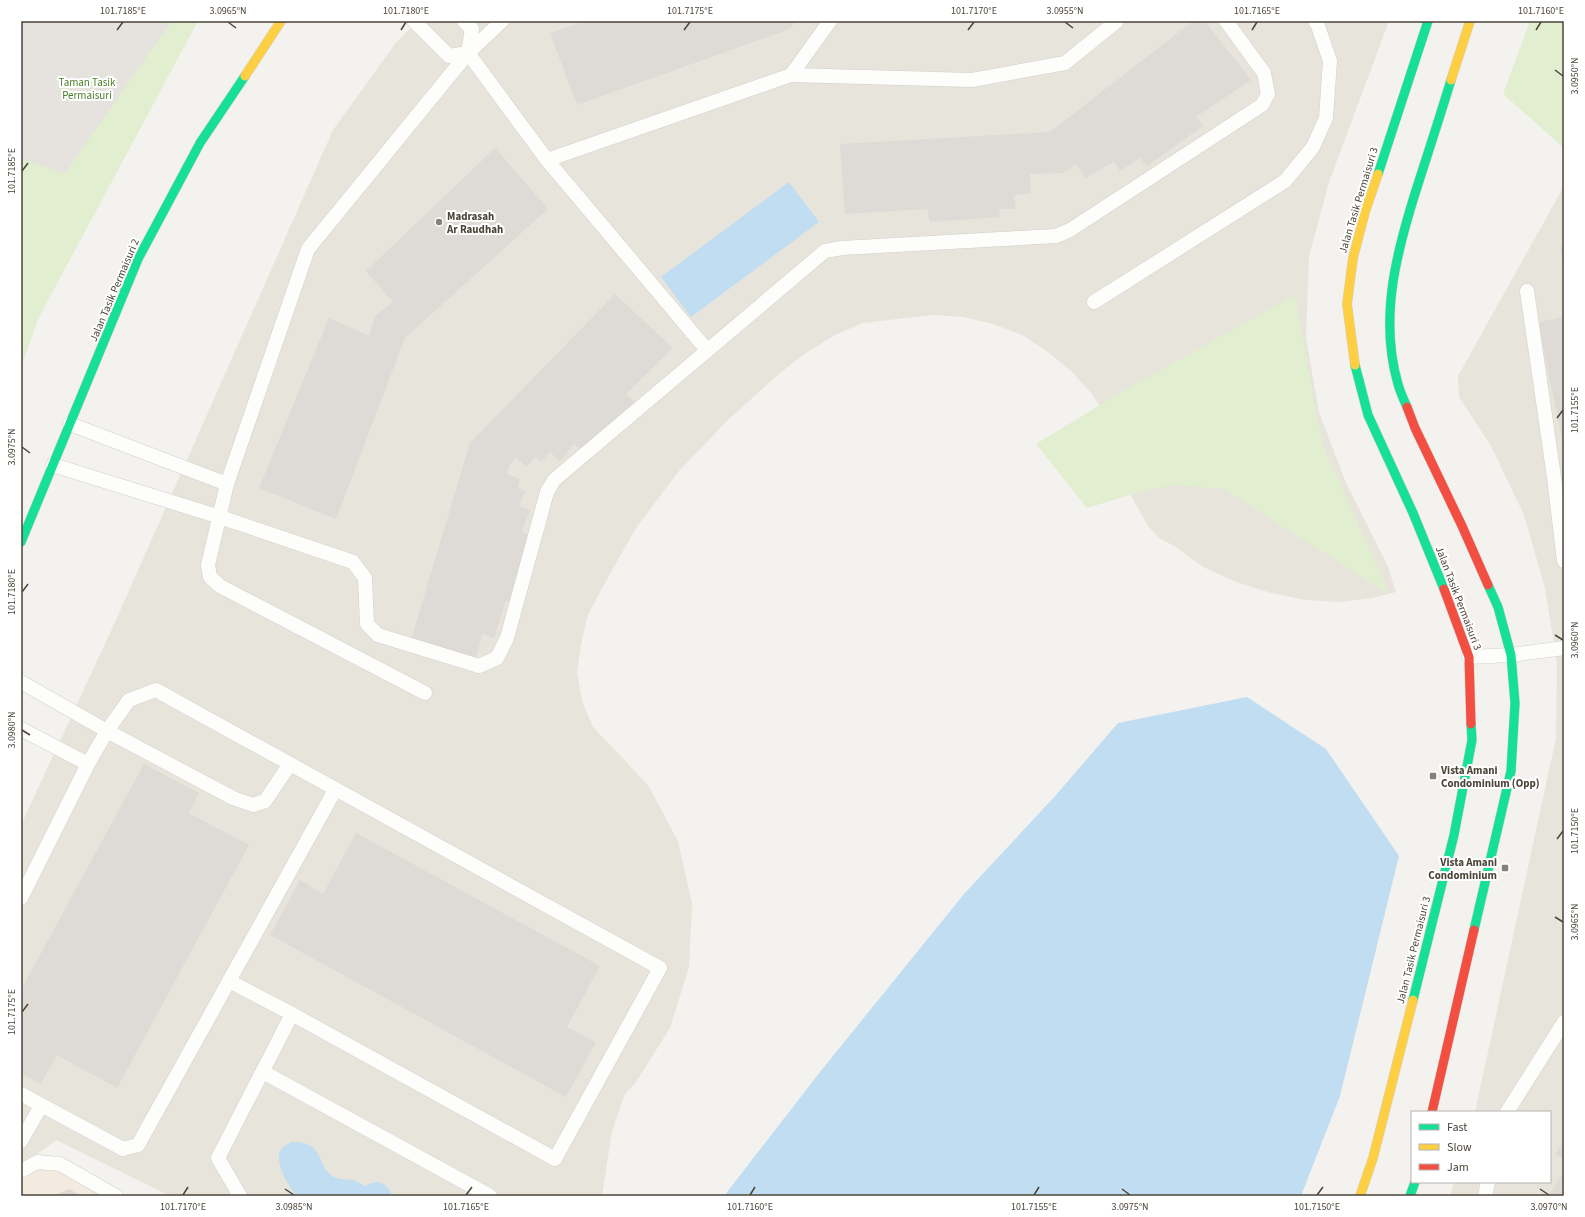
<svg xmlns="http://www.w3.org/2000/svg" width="1585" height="1217" viewBox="0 0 1585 1217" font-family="'Source Sans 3',sans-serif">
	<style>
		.residential { fill: #e7e4dc }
		.commercial { fill: #f3ebdf }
		.green { fill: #e1eecf }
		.parking { fill: #e6e3df }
		.water { fill: #c0ddf1 }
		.building { fill: #dedbd6 }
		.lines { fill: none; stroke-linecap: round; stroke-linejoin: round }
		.lane-casing { stroke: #d2d0cb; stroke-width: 15 }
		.fast-casing { stroke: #d3cfc5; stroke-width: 10 }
		.slow-casing { stroke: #d3cfc5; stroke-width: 10 }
		.jam-casing { stroke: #d3cfc5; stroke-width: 10 }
		.lane { stroke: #fdfdfc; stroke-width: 14 }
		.fast { stroke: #16e098; stroke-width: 9 }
		.slow { stroke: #ffcf43; stroke-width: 9 }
		.jam { stroke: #f24e42; stroke-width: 9 }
		.ticks { fill: none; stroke: #4b4439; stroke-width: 1.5 }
		.poi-dot { fill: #868178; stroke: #fff; stroke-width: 1.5 }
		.labels { text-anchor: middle; stroke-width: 4; stroke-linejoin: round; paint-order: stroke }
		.park-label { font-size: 11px; fill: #4a7f2a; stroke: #fff }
		.street-label { font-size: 11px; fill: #4b4439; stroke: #fff }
		.poi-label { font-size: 11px; font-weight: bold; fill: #4b4439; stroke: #fff; text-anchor: start }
		.neatline { fill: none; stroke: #4b4439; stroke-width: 1.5 }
		.ticks-label { font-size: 10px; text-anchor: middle; fill: #4b4439 }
	</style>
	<rect width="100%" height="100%" fill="#f4f2ee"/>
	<!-- residential -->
	<g class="residential">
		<polygon points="417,21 1389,21 1329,182 1309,257 1306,338 1319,412 1346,483 1388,567 1396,592 1373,598 1339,602 1305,600 1271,593 1239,583 1203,567 1176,547 1159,538 1148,526 1131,496 1109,421 1092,394 1072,372 1048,352 1022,335 993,324 963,317 932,315 863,323 835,335 803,355 780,373 729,419 679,471 636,528 601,590 588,615 581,644 577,673 582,701 593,727 648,785 678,841 692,904 689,967 670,1028 636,1082 625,1094 612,1131 602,1196 170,1196 56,1140 21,1166 21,825 116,620 333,130 395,44"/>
		<polygon points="1564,186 1564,1196 1450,1196 1454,1182 1550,1182 1550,1112 1475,1112 1556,738 1557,663 1545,588 1524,515 1491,446 1459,397 1458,376"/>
	</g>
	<!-- commercial -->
	<polygon class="commercial" points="37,1169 60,1170 103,1196 21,1196 21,1179"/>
	<!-- green -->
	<g class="green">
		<polygon points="21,21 198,21 38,319 21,368"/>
		<polygon points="1530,21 1564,21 1564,148 1503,94"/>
		<polygon points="1295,295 1322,443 1390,595 1224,489 1172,485 1133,494 1087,508 1036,444 1123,391"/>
	</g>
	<!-- parking -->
	<polygon class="parking" points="21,21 172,21 65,173 21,159"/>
	<!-- water -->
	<g class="water">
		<polygon points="789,182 819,222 691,317 661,277"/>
		<polygon points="1247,697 1326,749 1399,856 1340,1096 1301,1196 724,1196 820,1072 964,894 1056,795 1118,723"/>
		<path d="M 291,1142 C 326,1140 316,1168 334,1177 C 340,1180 347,1179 353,1180 C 357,1181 361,1184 365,1186 C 376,1179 388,1182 392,1196 L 296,1196 C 289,1186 271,1159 283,1147 C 285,1145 289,1144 291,1142 Z"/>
	</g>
	<!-- building -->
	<g class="building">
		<polygon points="585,21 796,21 790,29 577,105 550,33"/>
		<polygon points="1193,21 1205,21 1251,80 1197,116 1203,126 1147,166 1140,158 1120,171 1114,162 1086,178 1076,165 1062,173 1030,174 1031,193 1014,195 1016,209 999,209 1000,217 930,222 927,209 845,214 840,144 1050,132"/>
		<polygon points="495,148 548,209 405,338 336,519 259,488 329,318 369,336 375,316 393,302 366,271"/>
		<polygon points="1564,246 1564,261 1563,261 1560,247"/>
		<polygon points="615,294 673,348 626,394 634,402 582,452 574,444 560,461 550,452 541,462 535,457 526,467 516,457 510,465 507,474 520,479 518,487 525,491 519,506 530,510 522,532 532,536 512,603 506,601 494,638 483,634 475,660 411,640 470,443"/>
		<polygon points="1564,317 1564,444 1563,444 1538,322"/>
		<polygon points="144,764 199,793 189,813 249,845 117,1088 57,1055 41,1084 21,1073 21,990"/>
		<polygon points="356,833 600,966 567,1027 596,1042 566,1097 270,935 300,880 323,894"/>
		<polygon points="1564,1141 1564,1160 1555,1154"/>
		<polygon points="1564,1172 1564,1196 1548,1196"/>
		<polygon points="69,1189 82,1196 52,1196"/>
	</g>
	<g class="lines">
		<!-- lane casing -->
		<g class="lane-casing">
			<g id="lane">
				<polyline points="414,21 449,56 468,53"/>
				<polyline points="464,21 472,29 468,53 547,160 707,350"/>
				<polyline points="791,75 972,80 1065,63 1117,21"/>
				<polyline points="547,160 791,75 830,21"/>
				<polyline points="1527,291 1554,477 1564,561"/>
				<polyline points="1094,302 1285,181 1313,147 1326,118 1330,61 1318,26 1315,21"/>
				<polyline points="70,424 227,484"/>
				<polyline points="53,465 220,517 353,562 365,578 367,624 378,635 479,666 497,658 507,638 547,492 554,480 825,251 842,248 1056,236 1070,230 1262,105 1268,94 1264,73 1226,21"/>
				<polyline points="1469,657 1511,655 1564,648"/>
				<polyline points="21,682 107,731 233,798 253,805 265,801 290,764"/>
				<polyline points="425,693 220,586 210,577 208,565 227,484 308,249 468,53 502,21"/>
				<polyline points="21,729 88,764"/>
				<polyline points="21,898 88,764 107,731 129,700 156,690 660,968 555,1159 292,1014 229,981"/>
				<polyline points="263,1072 490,1196"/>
				<polyline points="21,1094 123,1149 138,1145 335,790"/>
				<polyline points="1507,1112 1564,1022"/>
				<polyline points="21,1141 41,1106"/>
				<polyline points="21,1171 37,1162 60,1164 116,1196"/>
				<polyline points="240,1196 218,1158 292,1014"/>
				<polyline points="1485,1196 1488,1182"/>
			</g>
		</g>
		<!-- fast casing -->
		<g class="fast-casing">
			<g id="fast">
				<polyline points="1378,174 1428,21"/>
				<polyline points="1355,365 1368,415 1413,513 1444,589"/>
				<path d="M 1407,407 C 1404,400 1400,392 1398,384 C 1378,316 1398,246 1419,181 C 1430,147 1441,113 1451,80"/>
				<polyline points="21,542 138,259 200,143 245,76"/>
				<polyline points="1474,930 1511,771 1515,703 1511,655 1498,607 1488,585"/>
				<polyline points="1413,1000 1454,835 1472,740 1471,724"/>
				<polyline points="1410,1196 1415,1182"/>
			</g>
		</g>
		<!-- slow casing -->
		<g class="slow-casing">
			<g id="slow">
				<polyline points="245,76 281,21"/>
				<polyline points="1451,80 1470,21"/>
				<polyline points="1355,365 1347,304 1353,258 1365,212 1378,174"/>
				<polyline points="1360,1196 1373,1158 1413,1000"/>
			</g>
		</g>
		<!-- jam casing -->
		<g class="jam-casing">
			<g id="jam">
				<polyline points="1407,407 1415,428 1462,526 1488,585"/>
				<polyline points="1444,589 1469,657 1471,724"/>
				<polyline points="1432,1112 1474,930"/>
			</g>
		</g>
		<!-- lane -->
		<use href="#lane" class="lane"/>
		<!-- fast -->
		<use href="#fast" class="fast"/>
		<!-- slow -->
		<use href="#slow" class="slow"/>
		<!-- jam -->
		<use href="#jam" class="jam"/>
	</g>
	<!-- ticks -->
	<path class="ticks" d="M 228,22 L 236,28M 1065,22 L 1073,28M 117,30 L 123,22M 401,30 L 406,22M 684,30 L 690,22M 968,30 L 974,22M 1252,30 L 1257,22M 1536,30 L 1541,22M 1555,70 L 1563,76M 22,171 L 28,163M 1557,418 L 1563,410M 22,447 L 30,453M 22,592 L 28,584M 1555,635 L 1563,640M 22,730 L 30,735M 1557,839 L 1563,831M 1555,917 L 1563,922M 22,1012 L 28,1004M 285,1189 L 294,1195M 1122,1189 L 1130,1195M 1540,1189 L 1549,1195M 183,1195 L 188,1187M 466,1195 L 472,1187M 750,1195 L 755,1187M 1034,1195 L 1039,1187M 1317,1195 L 1323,1187"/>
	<!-- markers -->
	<g class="poi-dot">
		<circle cx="439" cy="222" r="4"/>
		<rect x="1429" y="772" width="8" height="8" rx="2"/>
		<rect x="1501" y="864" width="8" height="8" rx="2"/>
	</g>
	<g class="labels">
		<!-- park labels -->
		<g class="park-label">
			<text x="87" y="86">Taman Tasik<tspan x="87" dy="13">Permaisuri</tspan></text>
		</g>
		<!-- street labels -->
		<g class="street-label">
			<text transform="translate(1358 200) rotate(-73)" y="4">Jalan Tasik Permaisuri 3</text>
			<text transform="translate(114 290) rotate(-67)" y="4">Jalan Tasik Permaisuri 2</text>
			<text transform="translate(1459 598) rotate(69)" y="4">Jalan Tasik Permaisuri 3</text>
			<text transform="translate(1413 950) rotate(-76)" y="4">Jalan Tasik Permaisuri 3</text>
		</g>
		<!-- poi labels -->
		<g class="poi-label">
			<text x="447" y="220">Madrasah<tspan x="447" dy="13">Ar Raudhah</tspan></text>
			<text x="1441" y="774">Vista Amani<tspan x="1441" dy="13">Condominium (Opp)</tspan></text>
			<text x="1497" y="866" text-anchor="end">Vista Amani<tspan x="1497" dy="13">Condominium</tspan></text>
		</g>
	</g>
	<!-- border -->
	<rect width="1585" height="1217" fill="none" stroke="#ffffff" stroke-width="44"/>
	<!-- legend -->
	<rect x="1411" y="1111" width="140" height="72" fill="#ffffff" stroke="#b7b4b0"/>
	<rect x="1419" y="1124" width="20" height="6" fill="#16e098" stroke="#b7b4b0"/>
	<text x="1447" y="1131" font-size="12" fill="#4b4439">Fast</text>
	<rect x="1419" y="1144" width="20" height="6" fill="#ffcf43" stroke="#b7b4b0"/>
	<text x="1447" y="1151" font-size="12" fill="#4b4439">Slow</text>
	<rect x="1419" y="1164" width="20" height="6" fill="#f24e42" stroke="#b7b4b0"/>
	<text x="1447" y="1171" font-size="12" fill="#4b4439">Jam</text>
	<rect x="22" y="22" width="1541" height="1173" class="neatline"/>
	<g class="ticks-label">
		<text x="123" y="14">101.7185°E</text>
		<text x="228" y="14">3.0965°N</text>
		<text x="406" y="14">101.7180°E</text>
		<text x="690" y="14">101.7175°E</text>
		<text x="974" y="14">101.7170°E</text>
		<text x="1065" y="14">3.0955°N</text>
		<text x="1257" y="14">101.7165°E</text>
		<text x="1541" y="14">101.7160°E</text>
		<text transform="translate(1574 76) rotate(-90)" y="4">3.0950°N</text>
		<text transform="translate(11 171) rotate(-90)" y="4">101.7185°E</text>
		<text transform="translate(1574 410) rotate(-90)" y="4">101.7155°E</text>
		<text transform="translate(11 447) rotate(-90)" y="4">3.0975°N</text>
		<text transform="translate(11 592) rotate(-90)" y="4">101.7180°E</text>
		<text transform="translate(1574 640) rotate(-90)" y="4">3.0960°N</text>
		<text transform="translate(11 730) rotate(-90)" y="4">3.0980°N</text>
		<text transform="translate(1574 831) rotate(-90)" y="4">101.7150°E</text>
		<text transform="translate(1574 922) rotate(-90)" y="4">3.0965°N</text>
		<text transform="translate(11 1012) rotate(-90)" y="4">101.7175°E</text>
		<text x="183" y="1210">101.7170°E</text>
		<text x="294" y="1210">3.0985°N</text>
		<text x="466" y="1210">101.7165°E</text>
		<text x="750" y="1210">101.7160°E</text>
		<text x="1034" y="1210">101.7155°E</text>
		<text x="1130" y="1210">3.0975°N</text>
		<text x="1317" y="1210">101.7150°E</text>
		<text x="1549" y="1210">3.0970°N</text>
	</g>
</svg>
